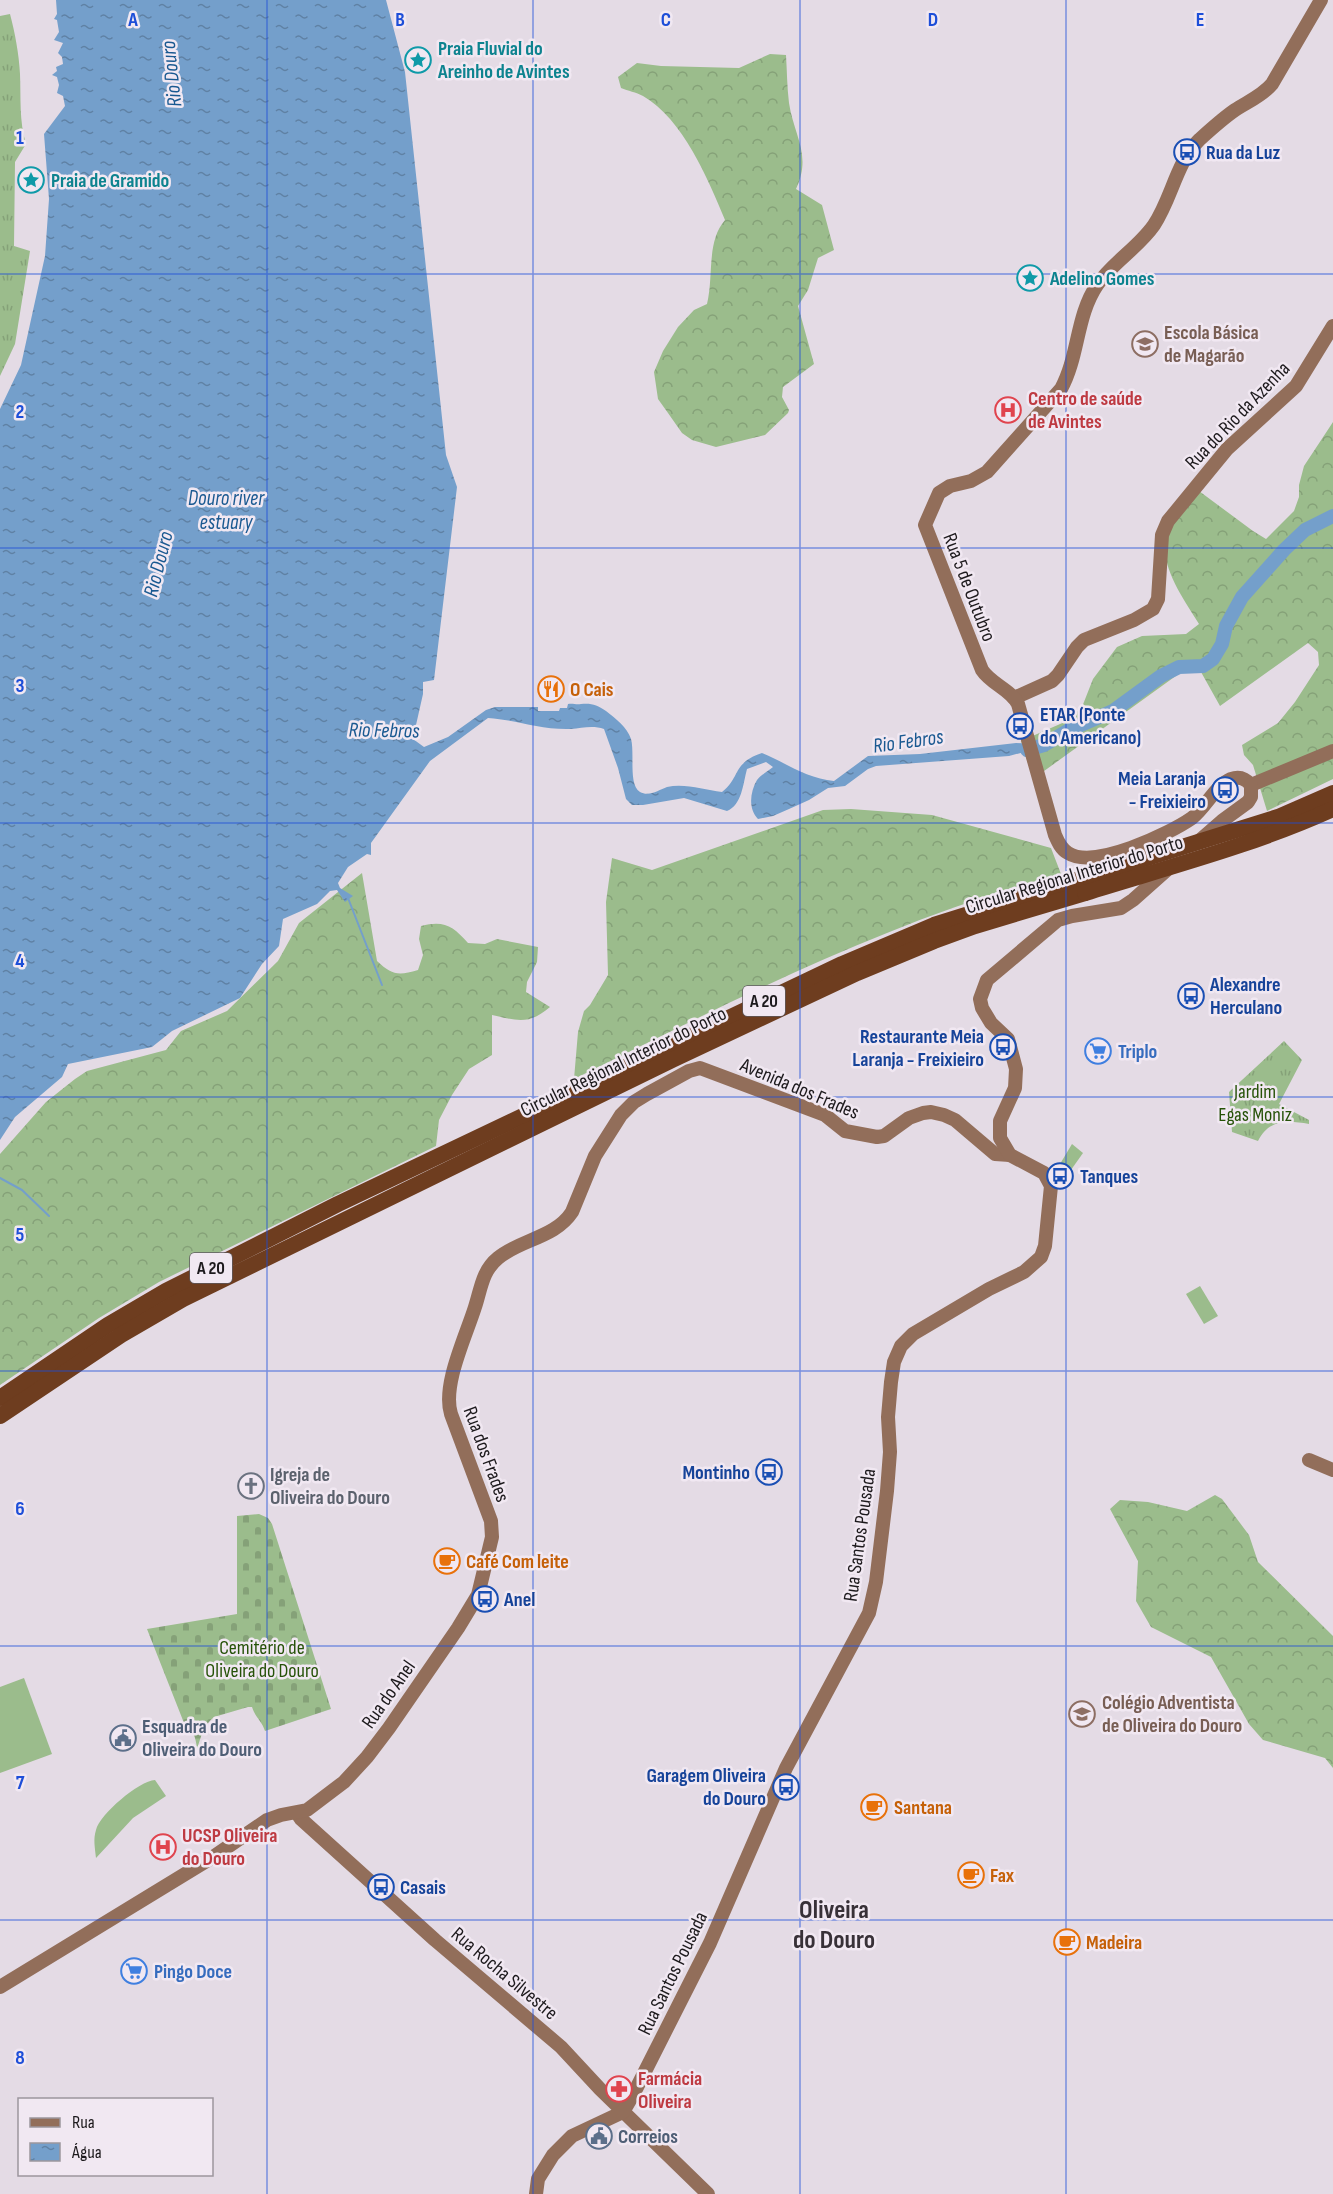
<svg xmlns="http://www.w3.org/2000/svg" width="1333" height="2194" viewBox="0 0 1333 2194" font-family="'Sofia Sans Condensed',sans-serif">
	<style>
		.grass { fill: url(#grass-tufts) }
		.forest { fill: url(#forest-crowns) }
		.cemetery { fill: url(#cemetery-stones) }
		.garden { fill: #9bbc8c }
		.water { fill: url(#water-ripples) }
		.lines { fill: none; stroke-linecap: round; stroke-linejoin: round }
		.stream { stroke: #749fcb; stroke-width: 2 }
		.river { stroke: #749fcb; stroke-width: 14 }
		.secondary { stroke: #926e5a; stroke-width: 14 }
		.highway { stroke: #6e3d1f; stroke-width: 16 }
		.highway-bridge { stroke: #6e3d1f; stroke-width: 16 }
		.grid { fill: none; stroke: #1d4ed8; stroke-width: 1.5; stroke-opacity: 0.55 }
		.labels { text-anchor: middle; stroke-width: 5; stroke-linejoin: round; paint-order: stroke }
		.shield { fill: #f1e8f2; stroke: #5d585d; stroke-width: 1.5 }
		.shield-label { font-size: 18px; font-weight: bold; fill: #1d1a1d }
		.culture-label { font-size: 20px; font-weight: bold; fill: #0d838f; stroke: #f1e8f2; text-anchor: start }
		.transit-label { font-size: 20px; font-weight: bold; fill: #164399; stroke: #f1e8f2; text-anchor: start }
		.education-label { font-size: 20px; font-weight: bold; fill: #785e54; stroke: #f1e8f2; text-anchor: start }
		.health-label { font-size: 20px; font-weight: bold; fill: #be3a42; stroke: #f1e8f2; text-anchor: start }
		.street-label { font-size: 20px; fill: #1d1a1d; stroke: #f1e8f2 }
		.food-label { font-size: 20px; font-weight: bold; fill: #c56008; stroke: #f1e8f2; text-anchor: start }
		.shop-label { font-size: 20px; font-weight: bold; fill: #366cbe; stroke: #f1e8f2; text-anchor: start }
		.park-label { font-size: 20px; fill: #265208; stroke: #f1e8f2 }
		.worship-label { font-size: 20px; font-weight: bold; fill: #5b616d; stroke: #f1e8f2; text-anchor: start }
		.service-label { font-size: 20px; font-weight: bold; fill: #4e5e75; stroke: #f1e8f2; text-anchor: start }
		.water-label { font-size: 21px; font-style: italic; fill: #1a5991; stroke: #f1e8f2 }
		.district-label { font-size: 26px; font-weight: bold; fill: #383138; stroke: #f1e8f2 }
		.grid-label { font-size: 20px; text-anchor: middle; font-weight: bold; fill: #1d4ed8; stroke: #f1e8f2; stroke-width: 5; stroke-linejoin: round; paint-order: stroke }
	</style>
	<defs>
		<pattern id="grass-tufts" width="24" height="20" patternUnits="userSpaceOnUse" patternTransform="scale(1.5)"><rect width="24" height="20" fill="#9bbc8c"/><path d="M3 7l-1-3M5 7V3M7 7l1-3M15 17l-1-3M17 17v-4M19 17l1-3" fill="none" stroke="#85a178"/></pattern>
		<pattern id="forest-crowns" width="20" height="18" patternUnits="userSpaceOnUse" patternTransform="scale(1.5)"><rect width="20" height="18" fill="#9bbc8c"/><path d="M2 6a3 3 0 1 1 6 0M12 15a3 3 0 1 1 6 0" fill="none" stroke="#85a178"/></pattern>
		<pattern id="cemetery-stones" width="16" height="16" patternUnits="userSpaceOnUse" patternTransform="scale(1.5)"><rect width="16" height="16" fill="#9bbc8c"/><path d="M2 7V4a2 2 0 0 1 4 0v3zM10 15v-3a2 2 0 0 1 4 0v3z" fill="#85a178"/></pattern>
		<pattern id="water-ripples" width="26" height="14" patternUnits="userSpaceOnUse" patternTransform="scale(1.5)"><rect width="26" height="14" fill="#749fcb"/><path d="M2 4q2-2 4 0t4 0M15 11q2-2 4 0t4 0" fill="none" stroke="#5f81a4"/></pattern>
	</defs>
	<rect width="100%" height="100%" fill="#e4dbe5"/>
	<!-- grass -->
	<g class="grass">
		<path d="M 10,14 C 15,33 19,54 20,74 C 21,98 19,121 26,144 L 15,162 L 14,246 L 30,251 L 15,344 L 0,376 L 0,16 Z"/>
		<path d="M 1284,1041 L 1302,1060 L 1279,1104 L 1309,1120 L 1309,1124 C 1287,1120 1269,1119 1258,1141 L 1232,1132 L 1229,1092 Z"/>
	</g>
	<!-- forest -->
	<g class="forest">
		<path d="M 770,54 L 786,55 C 787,71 787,87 789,103 C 794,136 812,155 796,189 L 822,205 L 834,250 L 818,258 L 808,290 L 798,306 L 814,364 L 783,387 L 782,397 L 789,410 L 788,413 L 765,435 L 716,447 L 692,440 L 682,433 L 668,413 L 658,399 L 654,372 L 663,351 L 678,327 L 694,310 L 707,304 C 714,276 706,242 725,220 C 708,179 683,119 643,96 C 636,92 628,91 621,88 L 618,77 L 637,63 L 661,66 L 739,68 Z"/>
		<path d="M 1333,422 L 1333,779 L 1267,811 L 1253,765 L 1244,755 L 1242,745 L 1278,723 L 1295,702 L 1319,665 L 1318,652 L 1308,643 L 1220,706 L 1201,672 L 1191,665 L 1033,779 L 1021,741 L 1067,721 L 1082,707 L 1093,679 L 1117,647 L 1142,636 L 1186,634 L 1199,624 C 1183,597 1151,557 1172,525 C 1179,513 1190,502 1199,491 L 1253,531 L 1266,539 L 1294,511 L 1299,497 L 1299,485 L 1304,466 Z"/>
		<path d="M 851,809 L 932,815 L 1051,848 L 1061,874 C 890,920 732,1001 574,1079 L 578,1032 L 584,1011 L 590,1005 L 608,975 L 606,902 L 612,858 L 652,870 L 823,810 Z"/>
		<path d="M 362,873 L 377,961 C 392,975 398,976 418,970 L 423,955 L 419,939 L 421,926 C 444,920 453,926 468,943 L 485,944 L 497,939 L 538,947 L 537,962 L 527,982 L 526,992 L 550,1007 C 529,1025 518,1021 492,1015 L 492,1055 L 469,1069 L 452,1095 L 439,1120 L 436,1146 L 159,1282 L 99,1318 L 0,1385 L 0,1154 L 46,1102 L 75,1079 L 87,1071 L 166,1050 L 181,1031 L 227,1011 L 278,961 L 299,923 Z"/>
		<polygon points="1215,1495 1222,1499 1249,1535 1258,1562 1333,1636 1333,1768 1325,1758 1263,1740 1249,1724 1211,1657 1151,1627 1136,1601 1138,1561 1110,1509 1120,1500 1148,1502 1187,1511"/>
	</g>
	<!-- cemetery -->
	<path class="cemetery" d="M 259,1514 L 268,1518 L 272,1524 L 331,1709 L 265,1731 C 262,1721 255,1717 252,1707 L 248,1707 L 214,1717 C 203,1726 201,1737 197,1749 C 196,1737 193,1731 184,1723 L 147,1629 L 237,1614 L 237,1516 Z"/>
	<!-- garden -->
	<g class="garden">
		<polygon points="1072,1144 1083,1153 1061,1184 1060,1164"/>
		<polygon points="1200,1286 1218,1316 1204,1324 1186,1294"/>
		<polygon points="24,1678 52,1754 0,1773 0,1687"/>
		<path d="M 155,1780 L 166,1796 L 133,1818 L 96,1858 C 95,1848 93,1839 96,1830 C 100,1814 139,1781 155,1780 Z"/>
	</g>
	<!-- water -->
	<path class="water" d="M 56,0 L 386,0 L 405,72 L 446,455 L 457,487 L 434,680 L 423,682 L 423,694 L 416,725 L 418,725 L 413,739 L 424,747 L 448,737 L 486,710 L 495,707 L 538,707 L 538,711 L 559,711 L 560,708 L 567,708 L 568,704 C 573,703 576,705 581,704 C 592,703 597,705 606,711 C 616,719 627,727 631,739 C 635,753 628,785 640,792 C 649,797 659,790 667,787 C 685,783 704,790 722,792 C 741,777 732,763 762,753 C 786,763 808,779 834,781 L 868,756 L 920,754 L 1016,743 L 1041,744 L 1044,745 L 1043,747 L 1009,756 L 876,766 L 868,769 L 845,786 L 828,788 L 809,800 L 789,809 L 773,816 L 758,819 C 748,809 750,792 757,780 C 761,775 768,771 773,767 L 766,762 L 747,769 C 743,784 742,805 727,811 L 684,798 L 643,805 L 632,805 L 626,799 L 618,768 L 604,729 C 593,725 582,728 571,729 C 539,730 518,720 488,718 L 430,761 L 371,843 L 371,855 L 367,854 L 348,867 L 338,883 L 340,888 L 353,896 L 345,902 L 337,890 L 330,891 L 317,904 L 283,919 L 279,946 L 262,964 L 240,998 L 172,1031 L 152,1047 L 68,1064 L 62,1077 L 15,1117 L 0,1140 L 0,409 L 21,365 L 45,256 L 49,199 L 44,134 L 65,106 L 63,96 L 57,93 L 59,85 L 57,77 L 52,75 L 57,71 L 56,67 L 63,64 L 62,57 L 58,53 L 63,43 L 54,40 L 59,32 L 57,20 L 54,19 L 57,14 Z"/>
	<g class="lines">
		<!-- stream -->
		<g class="stream">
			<polyline points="348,898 382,985"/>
			<polyline points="0,1178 22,1190 49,1216"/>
		</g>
		<!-- river -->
		<polyline class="river" points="1027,750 1044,745 1069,730 1113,711 1161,676 1179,667 1203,666 1213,659 1222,644 1226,626 1242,597 1284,550 1305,530 1333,516"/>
		<!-- secondary -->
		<g class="secondary">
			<polyline points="1014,698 1052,681 1058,675 1077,647 1084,640 1134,620 1153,609 1158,599 1162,535 1168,521 1227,449 1296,386 1333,326"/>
			<path d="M 1251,785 C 1245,778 1239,776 1231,779 C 1215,786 1206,807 1192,818 C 1169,834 1094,870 1068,853 C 1061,849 1058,842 1055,835 L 1018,704 C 1010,689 991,684 982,670 L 925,525 L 939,493 L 950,486 L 971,481 L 987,472 L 1061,389 C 1079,356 1076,316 1097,285 C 1113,262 1138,248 1154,225 C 1172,198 1176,163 1199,140 C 1210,130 1222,119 1235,110 C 1247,102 1262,96 1272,84 L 1321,0"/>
			<polyline points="1251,785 1333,751"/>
			<polyline points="1199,841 1222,821 1248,802 1251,797 1251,785"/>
			<polyline points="1309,1460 1333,1470"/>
			<polyline points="297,1813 301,1819 435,1940 561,2047 600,2089 708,2194"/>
			<path d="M 0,1987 L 213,1857 L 267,1820 L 281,1815 L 307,1810 L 344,1782 L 367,1757 L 389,1728 L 458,1628 L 478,1595 L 492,1537 L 491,1521 L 451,1414 C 442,1385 466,1336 475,1307 C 481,1289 482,1271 498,1258 C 521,1239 555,1238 572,1212 L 595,1156 L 621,1115 L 634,1102 L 647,1094 L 689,1071 L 700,1068 L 825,1115 L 845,1131 L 877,1137 L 884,1136 L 909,1118 L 923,1113 L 931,1112 L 944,1115 L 955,1120 L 995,1154 L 1010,1155"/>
			<polyline points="536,2194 538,2179 553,2155 572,2136 623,2112 633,2095 710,1943 786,1768 869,1613 876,1582 887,1491 890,1452 888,1417 891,1382 894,1362 901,1346 913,1334 989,1289 1024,1272 1041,1257 1045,1246 1051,1186 1044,1173 1010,1155 1000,1138 1000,1121 1015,1088 1016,1069 1008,1039 991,1023 982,1008 980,999 987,980 1058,920 1072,916 1121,908 1133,900 1169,868"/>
		</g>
		<!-- highway -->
		<g class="highway">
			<polyline points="0,1398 108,1325 166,1291 338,1204 842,964 934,925 1080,879"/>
			<polyline points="0,1416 121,1335 183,1299 674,1059 857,973 934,941 975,926 1085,893"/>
		</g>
		<!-- highway-bridge -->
		<g class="highway-bridge">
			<polyline points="1080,879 1278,817 1333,793"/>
			<path d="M 1085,893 C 1168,867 1254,845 1333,809"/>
		</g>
	</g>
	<!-- grid -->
	<path class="grid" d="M 267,0 L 267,2194M 533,0 L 533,2194M 800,0 L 800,2194M 1066,0 L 1066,2194M 0,274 L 1333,274M 0,548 L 1333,548M 0,823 L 1333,823M 0,1097 L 1333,1097M 0,1371 L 1333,1371M 0,1646 L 1333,1646M 0,1920 L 1333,1920"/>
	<!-- icons -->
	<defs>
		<g id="sight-ring" transform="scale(1.35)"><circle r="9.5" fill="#f1e8f2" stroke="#0f9aa8" stroke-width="1.5"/><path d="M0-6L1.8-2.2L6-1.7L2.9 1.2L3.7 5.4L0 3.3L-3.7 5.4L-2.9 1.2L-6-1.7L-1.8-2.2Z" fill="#0f9aa8"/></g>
		<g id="bus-ring" transform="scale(1.35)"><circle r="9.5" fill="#f1e8f2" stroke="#1a4fb4" stroke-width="1.5"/><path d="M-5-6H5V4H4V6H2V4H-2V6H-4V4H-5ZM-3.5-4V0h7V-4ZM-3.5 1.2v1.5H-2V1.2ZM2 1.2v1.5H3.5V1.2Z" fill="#1a4fb4"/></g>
		<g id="school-ring" transform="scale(1.35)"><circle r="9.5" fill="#f1e8f2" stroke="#8d6e63" stroke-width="1.5"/><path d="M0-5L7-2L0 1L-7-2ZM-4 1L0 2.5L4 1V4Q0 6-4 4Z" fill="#8d6e63"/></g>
		<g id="hospital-ring" transform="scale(1.35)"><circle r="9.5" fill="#f1e8f2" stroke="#e0444e" stroke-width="1.5"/><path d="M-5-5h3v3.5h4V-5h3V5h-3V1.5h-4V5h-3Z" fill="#e0444e"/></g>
		<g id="restaurant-ring" transform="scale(1.35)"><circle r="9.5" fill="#f1e8f2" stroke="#e8710a" stroke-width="1.5"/><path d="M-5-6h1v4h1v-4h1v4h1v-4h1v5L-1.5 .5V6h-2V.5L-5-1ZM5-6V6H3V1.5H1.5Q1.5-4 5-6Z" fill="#e8710a"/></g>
		<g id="supermarket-ring" transform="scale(1.35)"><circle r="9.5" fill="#f1e8f2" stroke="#3f7fe0" stroke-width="1.5"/><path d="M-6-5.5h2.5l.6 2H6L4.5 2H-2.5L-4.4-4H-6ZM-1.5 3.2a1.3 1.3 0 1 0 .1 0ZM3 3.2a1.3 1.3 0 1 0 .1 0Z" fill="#3f7fe0"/></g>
		<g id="church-ring" transform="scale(1.35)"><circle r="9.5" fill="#f1e8f2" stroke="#6b7280" stroke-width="1.5"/><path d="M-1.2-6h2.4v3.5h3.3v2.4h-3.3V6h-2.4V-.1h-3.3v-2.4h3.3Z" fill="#6b7280"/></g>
		<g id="cafe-ring" transform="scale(1.35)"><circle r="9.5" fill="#f1e8f2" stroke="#e8710a" stroke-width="1.5"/><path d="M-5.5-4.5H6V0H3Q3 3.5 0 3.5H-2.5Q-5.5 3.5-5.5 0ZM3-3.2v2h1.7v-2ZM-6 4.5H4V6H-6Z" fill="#e8710a"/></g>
		<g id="civic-ring" transform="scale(1.35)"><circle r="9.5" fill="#f1e8f2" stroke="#5c6f8a" stroke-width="1.5"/><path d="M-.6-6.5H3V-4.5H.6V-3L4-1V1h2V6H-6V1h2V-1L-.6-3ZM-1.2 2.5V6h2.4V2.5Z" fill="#5c6f8a"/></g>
		<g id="pharmacy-ring" transform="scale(1.35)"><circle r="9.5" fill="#f1e8f2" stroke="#e0444e" stroke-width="1.5"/><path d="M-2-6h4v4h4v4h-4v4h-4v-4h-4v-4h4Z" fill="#e0444e"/></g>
	</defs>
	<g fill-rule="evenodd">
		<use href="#sight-ring" x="418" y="60"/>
		<use href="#bus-ring" x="1187" y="152"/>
		<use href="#sight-ring" x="31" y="180"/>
		<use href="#sight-ring" x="1030" y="278"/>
		<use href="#school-ring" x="1145" y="344"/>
		<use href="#hospital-ring" x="1008" y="410"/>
		<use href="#restaurant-ring" x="551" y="689"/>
		<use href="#bus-ring" x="1020" y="726"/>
		<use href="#bus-ring" x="1225" y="790"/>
		<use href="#bus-ring" x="1191" y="996"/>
		<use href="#bus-ring" x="1003" y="1047"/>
		<use href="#supermarket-ring" x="1098" y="1051"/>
		<use href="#bus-ring" x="1060" y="1176"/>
		<use href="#bus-ring" x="769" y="1472"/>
		<use href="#church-ring" x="251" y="1486"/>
		<use href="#cafe-ring" x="447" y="1561"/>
		<use href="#bus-ring" x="485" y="1599"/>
		<use href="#school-ring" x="1082" y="1714"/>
		<use href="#civic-ring" x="123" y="1738"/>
		<use href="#bus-ring" x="786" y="1787"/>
		<use href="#cafe-ring" x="874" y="1807"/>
		<use href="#hospital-ring" x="163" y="1847"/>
		<use href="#cafe-ring" x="971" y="1875"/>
		<use href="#bus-ring" x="381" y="1887"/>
		<use href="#cafe-ring" x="1067" y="1942"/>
		<use href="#supermarket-ring" x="134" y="1971"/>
		<use href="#pharmacy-ring" x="619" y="2089"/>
		<use href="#civic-ring" x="599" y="2136"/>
	</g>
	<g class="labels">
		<!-- shield labels -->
		<g class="shield">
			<rect x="743" y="986" width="42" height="30" rx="4.5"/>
			<rect x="190" y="1253" width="42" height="30" rx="4.5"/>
		</g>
		<g class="shield-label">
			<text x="764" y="1007">A 20</text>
			<text x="211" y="1274">A 20</text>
		</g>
		<!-- culture labels -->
		<g class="culture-label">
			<text x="438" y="55">Praia Fluvial do<tspan x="438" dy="23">Areinho de Avintes</tspan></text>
			<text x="51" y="187">Praia de Gramido</text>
			<text x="1050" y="285">Adelino Gomes</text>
		</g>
		<!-- transit labels -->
		<g class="transit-label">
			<text x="1206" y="159">Rua da Luz</text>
			<text x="1040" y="721">ETAR (Ponte<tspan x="1040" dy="23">do Americano)</tspan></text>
			<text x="1206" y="785" text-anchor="end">Meia Laranja<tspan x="1206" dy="23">- Freixieiro</tspan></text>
			<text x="1210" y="991">Alexandre<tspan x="1210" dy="23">Herculano</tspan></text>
			<text x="984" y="1043" text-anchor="end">Restaurante Meia<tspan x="984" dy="23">Laranja - Freixieiro</tspan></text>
			<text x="1080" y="1183">Tanques</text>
			<text x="750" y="1479" text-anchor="end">Montinho</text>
			<text x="504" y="1606">Anel</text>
			<text x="766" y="1782" text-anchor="end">Garagem Oliveira<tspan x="766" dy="23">do Douro</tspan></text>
			<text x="400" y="1894">Casais</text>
		</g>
		<!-- education labels -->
		<g class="education-label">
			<text x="1164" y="339">Escola Básica<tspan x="1164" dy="23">de Magarão</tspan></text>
			<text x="1102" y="1709">Colégio Adventista<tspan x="1102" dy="23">de Oliveira do Douro</tspan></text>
		</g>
		<!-- health labels -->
		<g class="health-label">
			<text x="1028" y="405">Centro de saúde<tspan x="1028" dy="23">de Avintes</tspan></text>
			<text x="182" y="1842">UCSP Oliveira<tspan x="182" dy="23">do Douro</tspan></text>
			<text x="638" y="2085">Farmácia<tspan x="638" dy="23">Oliveira</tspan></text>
		</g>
		<!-- street labels -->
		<g class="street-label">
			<text transform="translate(1237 415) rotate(-46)" y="7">Rua do Rio da Azenha</text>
			<text transform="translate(970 587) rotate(69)" y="7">Rua 5 de Outubro</text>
			<text transform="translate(1074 874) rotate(-17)" y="7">Circular Regional Interior do Porto</text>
			<text transform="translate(623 1061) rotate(-26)" y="7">Circular Regional Interior do Porto</text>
			<text transform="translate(800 1088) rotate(23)" y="7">Avenida dos Frades</text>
			<text transform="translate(487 1454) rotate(70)" y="7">Rua dos Frades</text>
			<text transform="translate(859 1535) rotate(-82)" y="7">Rua Santos Pousada</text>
			<text transform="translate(388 1694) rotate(-55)" y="7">Rua do Anel</text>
			<text transform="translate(505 1973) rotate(40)" y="7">Rua Rocha Silvestre</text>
			<text transform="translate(672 1973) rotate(-64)" y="7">Rua Santos Pousada</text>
		</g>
		<!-- food labels -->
		<g class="food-label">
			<text x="570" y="696">O Cais</text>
			<text x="466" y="1568">Café Com leite</text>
			<text x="894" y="1814">Santana</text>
			<text x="990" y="1882">Fax</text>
			<text x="1086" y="1949">Madeira</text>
		</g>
		<!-- shop labels -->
		<g class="shop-label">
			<text x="1118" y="1058">Triplo</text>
			<text x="154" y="1978">Pingo Doce</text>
		</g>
		<!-- park labels -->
		<g class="park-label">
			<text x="1255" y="1098">Jardim<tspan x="1255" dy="23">Egas Moniz</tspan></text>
			<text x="262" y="1654">Cemitério de<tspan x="262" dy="23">Oliveira do Douro</tspan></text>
		</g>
		<!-- worship labels -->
		<g class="worship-label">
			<text x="270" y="1481">Igreja de<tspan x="270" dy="23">Oliveira do Douro</tspan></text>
		</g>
		<!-- service labels -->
		<g class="service-label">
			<text x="142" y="1733">Esquadra de<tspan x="142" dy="23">Oliveira do Douro</tspan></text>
			<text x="618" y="2143">Correios</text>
		</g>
		<!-- water labels -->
		<g class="water-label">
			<text transform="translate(171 74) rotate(-96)" y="7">Rio Douro</text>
			<text x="226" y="505">Douro river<tspan x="226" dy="24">estuary</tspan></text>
			<text transform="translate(158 564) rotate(-76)" y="7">Rio Douro</text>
			<text transform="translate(384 730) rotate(1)" y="7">Rio Febros</text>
			<text transform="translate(908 741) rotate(-8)" y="7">Rio Febros</text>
		</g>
		<!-- district labels -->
		<g class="district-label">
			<text x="834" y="1918">Oliveira<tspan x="834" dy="30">do Douro</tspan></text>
		</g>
	</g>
	<g class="grid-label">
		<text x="133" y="26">A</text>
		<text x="400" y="26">B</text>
		<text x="666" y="26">C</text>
		<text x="933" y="26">D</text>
		<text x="1200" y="26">E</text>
		<text x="20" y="144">1</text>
		<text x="20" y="418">2</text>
		<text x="20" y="692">3</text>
		<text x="20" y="967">4</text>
		<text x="20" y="1241">5</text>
		<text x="20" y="1515">6</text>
		<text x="20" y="1789">7</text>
		<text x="20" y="2064">8</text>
	</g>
	<!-- legend -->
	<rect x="18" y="2098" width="195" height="78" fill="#f1e8f2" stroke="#9c969d" stroke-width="1.5"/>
	<rect x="30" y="2118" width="30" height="9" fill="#926e5a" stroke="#9c969d" stroke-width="1.5"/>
	<text x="72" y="2128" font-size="18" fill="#1d1a1d">Rua</text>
	<rect x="30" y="2143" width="30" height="18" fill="url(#water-ripples)" stroke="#9c969d" stroke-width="1.5"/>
	<text x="72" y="2158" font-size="18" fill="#1d1a1d">Água</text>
</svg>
